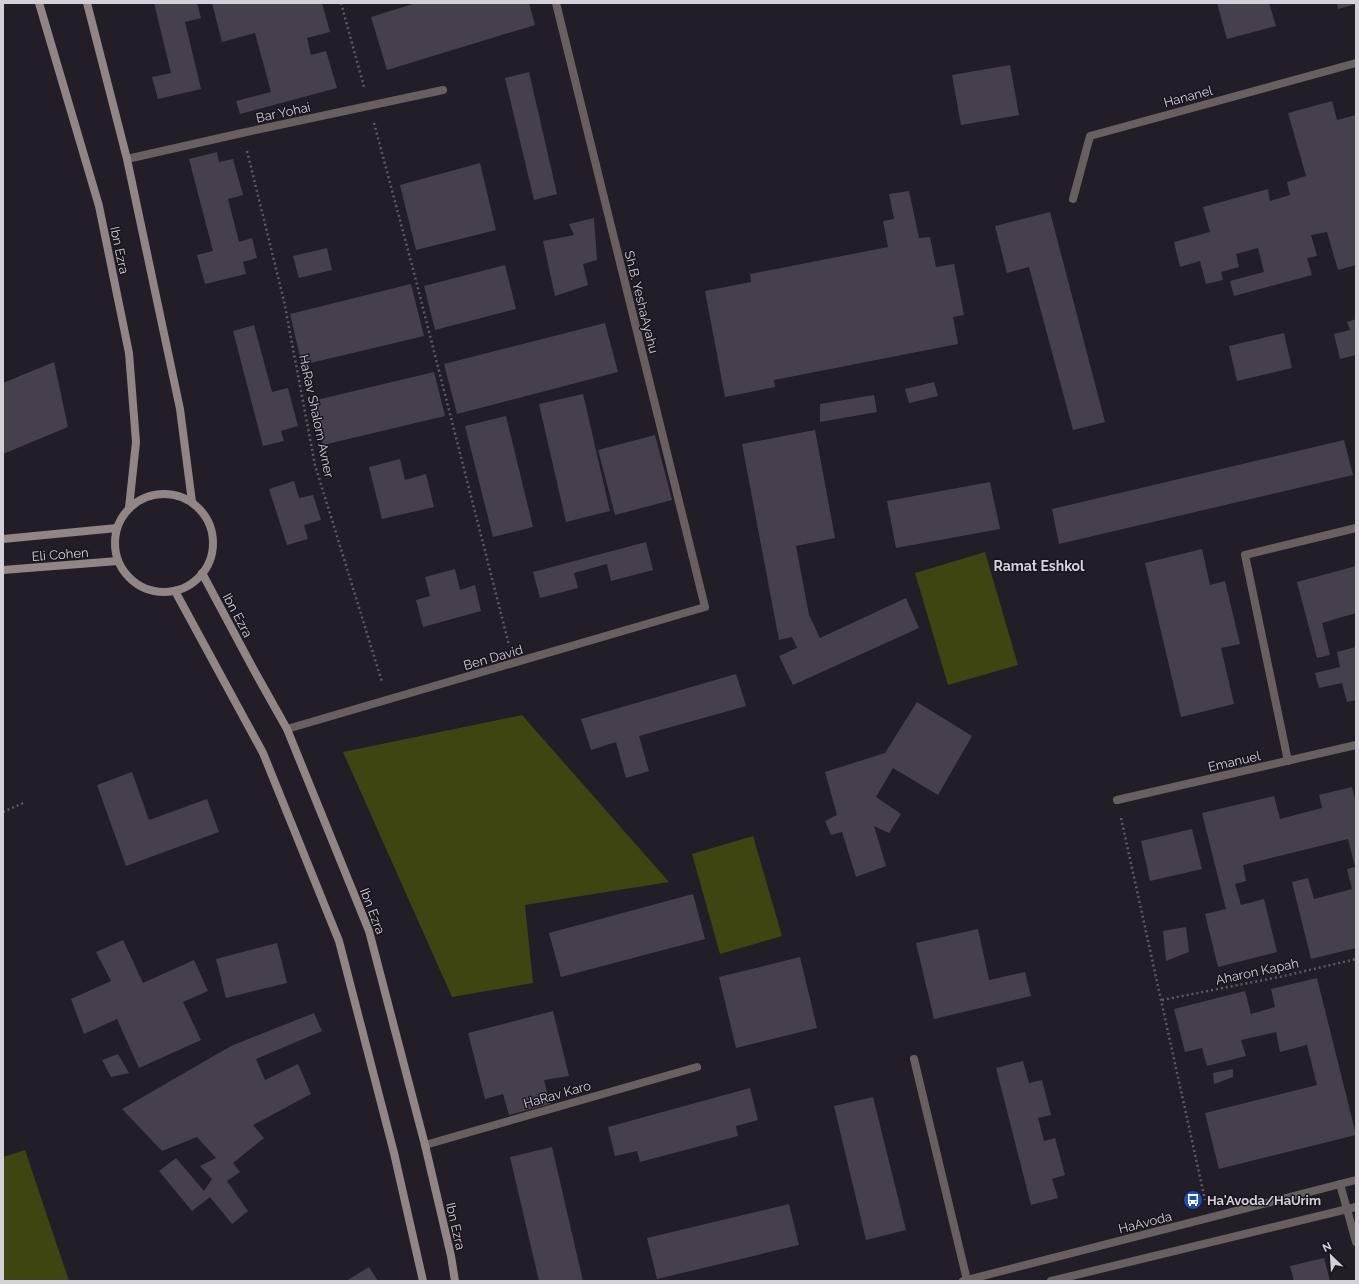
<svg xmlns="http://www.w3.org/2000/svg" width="1359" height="1284" viewBox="0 0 1359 1284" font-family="Raleway,sans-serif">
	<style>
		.green { fill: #3f4411 }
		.building { fill: #47404c }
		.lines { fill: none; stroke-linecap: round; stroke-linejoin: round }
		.path { stroke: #5f5a64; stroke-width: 2.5; stroke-dasharray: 2 3; stroke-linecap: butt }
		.lane { stroke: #686060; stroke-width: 8 }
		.street { stroke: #686060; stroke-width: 8 }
		.secondary { stroke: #918585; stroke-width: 8 }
		.labels { text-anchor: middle; stroke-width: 3; stroke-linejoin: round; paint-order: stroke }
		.street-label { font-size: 13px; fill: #d5d0d8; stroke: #1a141e }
		.poi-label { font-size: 13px; font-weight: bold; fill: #d5d0d8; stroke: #1a141e; text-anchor: start }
		.neighbourhood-label { font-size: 14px; font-weight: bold; fill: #d8d0df; stroke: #1a141e }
	</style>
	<rect width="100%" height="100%" fill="#231d28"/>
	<!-- green -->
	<g class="green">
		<polygon points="985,552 1018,665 948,685 915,573"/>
		<polygon points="522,715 669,882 525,905 533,983 452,997 343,752"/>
		<polygon points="753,836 782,936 720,954 692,854"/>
		<polygon points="25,1150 69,1281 3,1281 3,1157"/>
	</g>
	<!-- building -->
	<g class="building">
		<polygon points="154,3 197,3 201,18 185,22 201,89 158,99 152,77 171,73"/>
		<polygon points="212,3 296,3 297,4 302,3 322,3 330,32 307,38 311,55 326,51 337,88 240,114 236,101 271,92 255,33 222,42"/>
		<polygon points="416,3 529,3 535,25 387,70 371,17"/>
		<polygon points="1217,3 1269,3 1276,26 1227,39"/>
		<polygon points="1337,3 1356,3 1356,4 1338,9"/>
		<polygon points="1010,65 1019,115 961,125 952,75"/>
		<polygon points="529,72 557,194 534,200 505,78"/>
		<polygon points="1332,101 1337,120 1356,115 1356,265 1338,270 1327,232 1311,235 1317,256 1307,258 1312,275 1234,296 1230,281 1264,272 1258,248 1236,254 1239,267 1221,272 1223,280 1206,284 1200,261 1180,267 1174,242 1210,232 1203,207 1268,189 1270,201 1290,195 1287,182 1306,176 1288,113"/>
		<polygon points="217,152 219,162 233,159 243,195 228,199 239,242 252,238 257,258 243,262 246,274 205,284 197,255 213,251 189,159"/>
		<polygon points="480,163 496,230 416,250 400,185"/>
		<polygon points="909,191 919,238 930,237 936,267 954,264 964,315 953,317 958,344 774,380 775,387 725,397 705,291 751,282 750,274 888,247 883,221 894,219 889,194"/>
		<polygon points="1050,212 1105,422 1073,430 1029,267 1007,273 995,226"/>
		<polygon points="594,218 597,260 583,264 588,285 555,296 543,241 574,235 569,224"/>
		<polygon points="327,248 332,270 299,278 293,256"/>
		<polygon points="505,265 516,309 435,330 424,286"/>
		<polygon points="411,284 424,336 302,365 290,314"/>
		<polygon points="1356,319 1356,355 1340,359 1334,334 1350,330 1347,322"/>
		<polygon points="605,323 618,372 457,414 444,364"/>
		<polygon points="254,325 272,392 288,388 298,426 281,431 284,441 263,446 233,331"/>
		<polygon points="1284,333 1292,368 1237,381 1229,346"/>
		<polygon points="54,362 68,427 3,454 3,383"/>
		<polygon points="434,372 445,416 323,445 312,401"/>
		<polygon points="934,382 938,396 909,403 905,389"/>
		<polygon points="583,394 610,511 566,522 539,404"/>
		<polygon points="874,395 877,412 820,422 820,404"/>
		<polygon points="506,416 533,527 493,537 465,426"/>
		<polygon points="815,430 835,538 796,546 809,615 820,638 906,598 919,628 793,685 779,656 797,648 792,637 779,640 742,444"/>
		<polygon points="655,435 672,500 615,515 598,450"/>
		<polygon points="1344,440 1353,475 1059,544 1052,509"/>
		<polygon points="400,459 405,480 426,474 434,507 382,519 369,467"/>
		<polygon points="294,481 299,498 313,495 321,520 304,525 308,539 287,545 269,489"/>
		<polygon points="990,482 1000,529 896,548 887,501"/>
		<polygon points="646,542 653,570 611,581 607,564 574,573 578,588 540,598 533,572"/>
		<polygon points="1202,549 1210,585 1225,581 1240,644 1221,648 1234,704 1181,717 1145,563"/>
		<polygon points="1356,566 1356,613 1322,623 1330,655 1317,658 1297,582"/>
		<polygon points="455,569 460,590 475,585 481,611 423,627 416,600 430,596 425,577"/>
		<polygon points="1356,647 1356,700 1347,702 1342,683 1319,688 1315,673 1340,667 1337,652"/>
		<polygon points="736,674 746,706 639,736 649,771 626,778 616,742 591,750 581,719"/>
		<polygon points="917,702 972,736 938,795 893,768 876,797 901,814 889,833 874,826 886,866 856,877 842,832 831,835 825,821 837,815 825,772 885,753"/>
		<polygon points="132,772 149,820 207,799 219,832 126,866 97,785"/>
		<polygon points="1352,787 1356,804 1356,948 1311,959 1292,882 1308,878 1314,899 1352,889 1347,869 1355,867 1348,839 1243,865 1246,881 1235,884 1241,905 1264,899 1277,952 1218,967 1205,914 1226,909 1202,813 1274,796 1280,819 1322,808 1319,795"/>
		<polygon points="1192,829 1202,869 1150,881 1141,841"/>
		<polygon points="693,894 705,939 561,977 549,933"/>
		<polygon points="1186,927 1189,952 1166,961 1163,931"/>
		<polygon points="978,929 989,980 1025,972 1031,996 934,1019 916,943"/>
		<polygon points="123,940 143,983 194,960 208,991 183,1002 201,1040 139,1068 117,1019 84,1034 71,999 111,981 96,952"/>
		<polygon points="277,943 287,983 226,998 216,959"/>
		<polygon points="800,957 817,1028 736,1048 719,977"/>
		<polygon points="1317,978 1356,1135 1219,1169 1205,1113 1317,1085 1307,1045 1280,1052 1276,1032 1241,1040 1246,1056 1207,1066 1202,1048 1185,1052 1174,1009 1245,991 1251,1014 1275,1007 1271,989"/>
		<polygon points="553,1011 569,1076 544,1080 550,1104 509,1115 503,1094 485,1099 468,1033"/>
		<polygon points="314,1013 322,1031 256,1059 265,1080 298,1064 311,1094 253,1125 264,1138 233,1163 240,1172 227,1181 248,1211 232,1224 210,1197 192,1211 159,1171 176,1158 204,1191 212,1179 200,1166 216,1158 197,1137 162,1151 122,1109 231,1046"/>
		<polygon points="118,1054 129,1073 111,1077 102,1060"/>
		<polygon points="1023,1061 1029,1083 1042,1080 1051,1115 1038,1118 1044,1141 1055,1138 1065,1175 1052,1179 1058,1198 1031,1205 996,1068"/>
		<polygon points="1233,1069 1233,1077 1214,1084 1213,1073"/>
		<polygon points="750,1088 758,1120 736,1126 738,1136 640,1162 637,1151 615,1156 608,1127"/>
		<polygon points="873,1097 906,1230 866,1240 834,1106"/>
		<polygon points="552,1147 583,1281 539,1281 510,1157"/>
		<polygon points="789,1204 799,1245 657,1279 647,1238"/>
		<polygon points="1324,1258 1330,1281 1294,1281 1290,1266"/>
		<polygon points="369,1267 378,1281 346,1281"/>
	</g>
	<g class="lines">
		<!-- path -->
		<g class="path">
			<polyline points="341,3 364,87"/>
			<polyline points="374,123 413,269 509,645"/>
			<polyline points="247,151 284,301 315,465 382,682"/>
			<polyline points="3,812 23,803"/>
			<polyline points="1121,818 1205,1200"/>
			<polyline points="1162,1000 1284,976 1356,959"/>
		</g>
		<!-- lane -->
		<g class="lane">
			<polyline points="1288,761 1245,555 1356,528"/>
			<polyline points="914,1059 967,1280"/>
		</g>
		<!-- street -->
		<g class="street">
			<polyline points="127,159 242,133 443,90"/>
			<polyline points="1073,199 1090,136 1356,63"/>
			<polyline points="287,729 705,607 556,3"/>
			<polyline points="1117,800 1356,745"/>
			<polyline points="425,1145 697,1067"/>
			<polyline points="1340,1184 1356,1242"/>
			<polyline points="963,1281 1356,1180"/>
			<polyline points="1051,1281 1356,1207"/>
		</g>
		<!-- secondary -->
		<g class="secondary">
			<polyline points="39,3 99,206 129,353 136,442 129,508"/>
			<polyline points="87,3 127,159 180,409 192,502"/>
			<circle cx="164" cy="543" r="49"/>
			<polyline points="3,539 117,528"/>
			<polyline points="3,570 118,561"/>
			<polyline points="202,573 255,672 287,729 369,931 425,1145 451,1256 455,1281"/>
			<polyline points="175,591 263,753 339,941 394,1153 423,1281"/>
		</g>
	</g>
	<!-- icons -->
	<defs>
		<g id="bus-disc" transform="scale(1)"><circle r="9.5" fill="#1a4fb4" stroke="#1a141e"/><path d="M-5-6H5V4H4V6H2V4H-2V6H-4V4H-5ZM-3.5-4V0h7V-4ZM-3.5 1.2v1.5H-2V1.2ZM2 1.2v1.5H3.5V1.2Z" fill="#fff"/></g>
	</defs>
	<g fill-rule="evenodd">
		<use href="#bus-disc" x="1193" y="1200"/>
	</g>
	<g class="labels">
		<!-- street labels -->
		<g class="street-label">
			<text transform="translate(1188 96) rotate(-15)" y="5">Hananel</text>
			<text transform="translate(283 112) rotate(-12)" y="5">Bar Yohai</text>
			<text transform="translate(120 250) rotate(78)" y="5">Ibn Ezra</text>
			<text transform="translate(642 302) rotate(76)" y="5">Sh.B. YeshaAyahu</text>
			<text transform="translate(317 416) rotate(78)" y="5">HaRav Shalom Avner</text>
			<text transform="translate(60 554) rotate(-4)" y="5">Eli Cohen</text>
			<text transform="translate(238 615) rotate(62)" y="5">Ibn Ezra</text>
			<text transform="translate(493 657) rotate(-16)" y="5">Ben David</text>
			<text transform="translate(1234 761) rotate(-13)" y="5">Emanuel</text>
			<text transform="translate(373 911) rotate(69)" y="5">Ibn Ezra</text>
			<text transform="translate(1257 971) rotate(-12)" y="5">Aharon Kapah</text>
			<text transform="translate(557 1094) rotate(-16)" y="5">HaRav Karo</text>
			<text transform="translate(1145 1222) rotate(-14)" y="5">HaAvoda</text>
			<text transform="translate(456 1226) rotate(77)" y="5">Ibn Ezra</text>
		</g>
		<!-- poi labels -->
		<g class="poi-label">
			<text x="1207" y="1205">Ha'Avoda/HaUrim</text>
		</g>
		<!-- neighbourhood labels -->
		<g class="neighbourhood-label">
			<text x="1039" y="571">Ramat Eshkol</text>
		</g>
	</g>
	<!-- border -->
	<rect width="1359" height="1284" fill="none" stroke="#d5d0d8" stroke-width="8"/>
	<!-- north arrow -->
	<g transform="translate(1331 1256) rotate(335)" stroke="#1a141e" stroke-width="3" paint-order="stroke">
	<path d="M0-3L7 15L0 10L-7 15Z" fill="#d5d0d8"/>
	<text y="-6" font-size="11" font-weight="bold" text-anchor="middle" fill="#d5d0d8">N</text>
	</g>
</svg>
